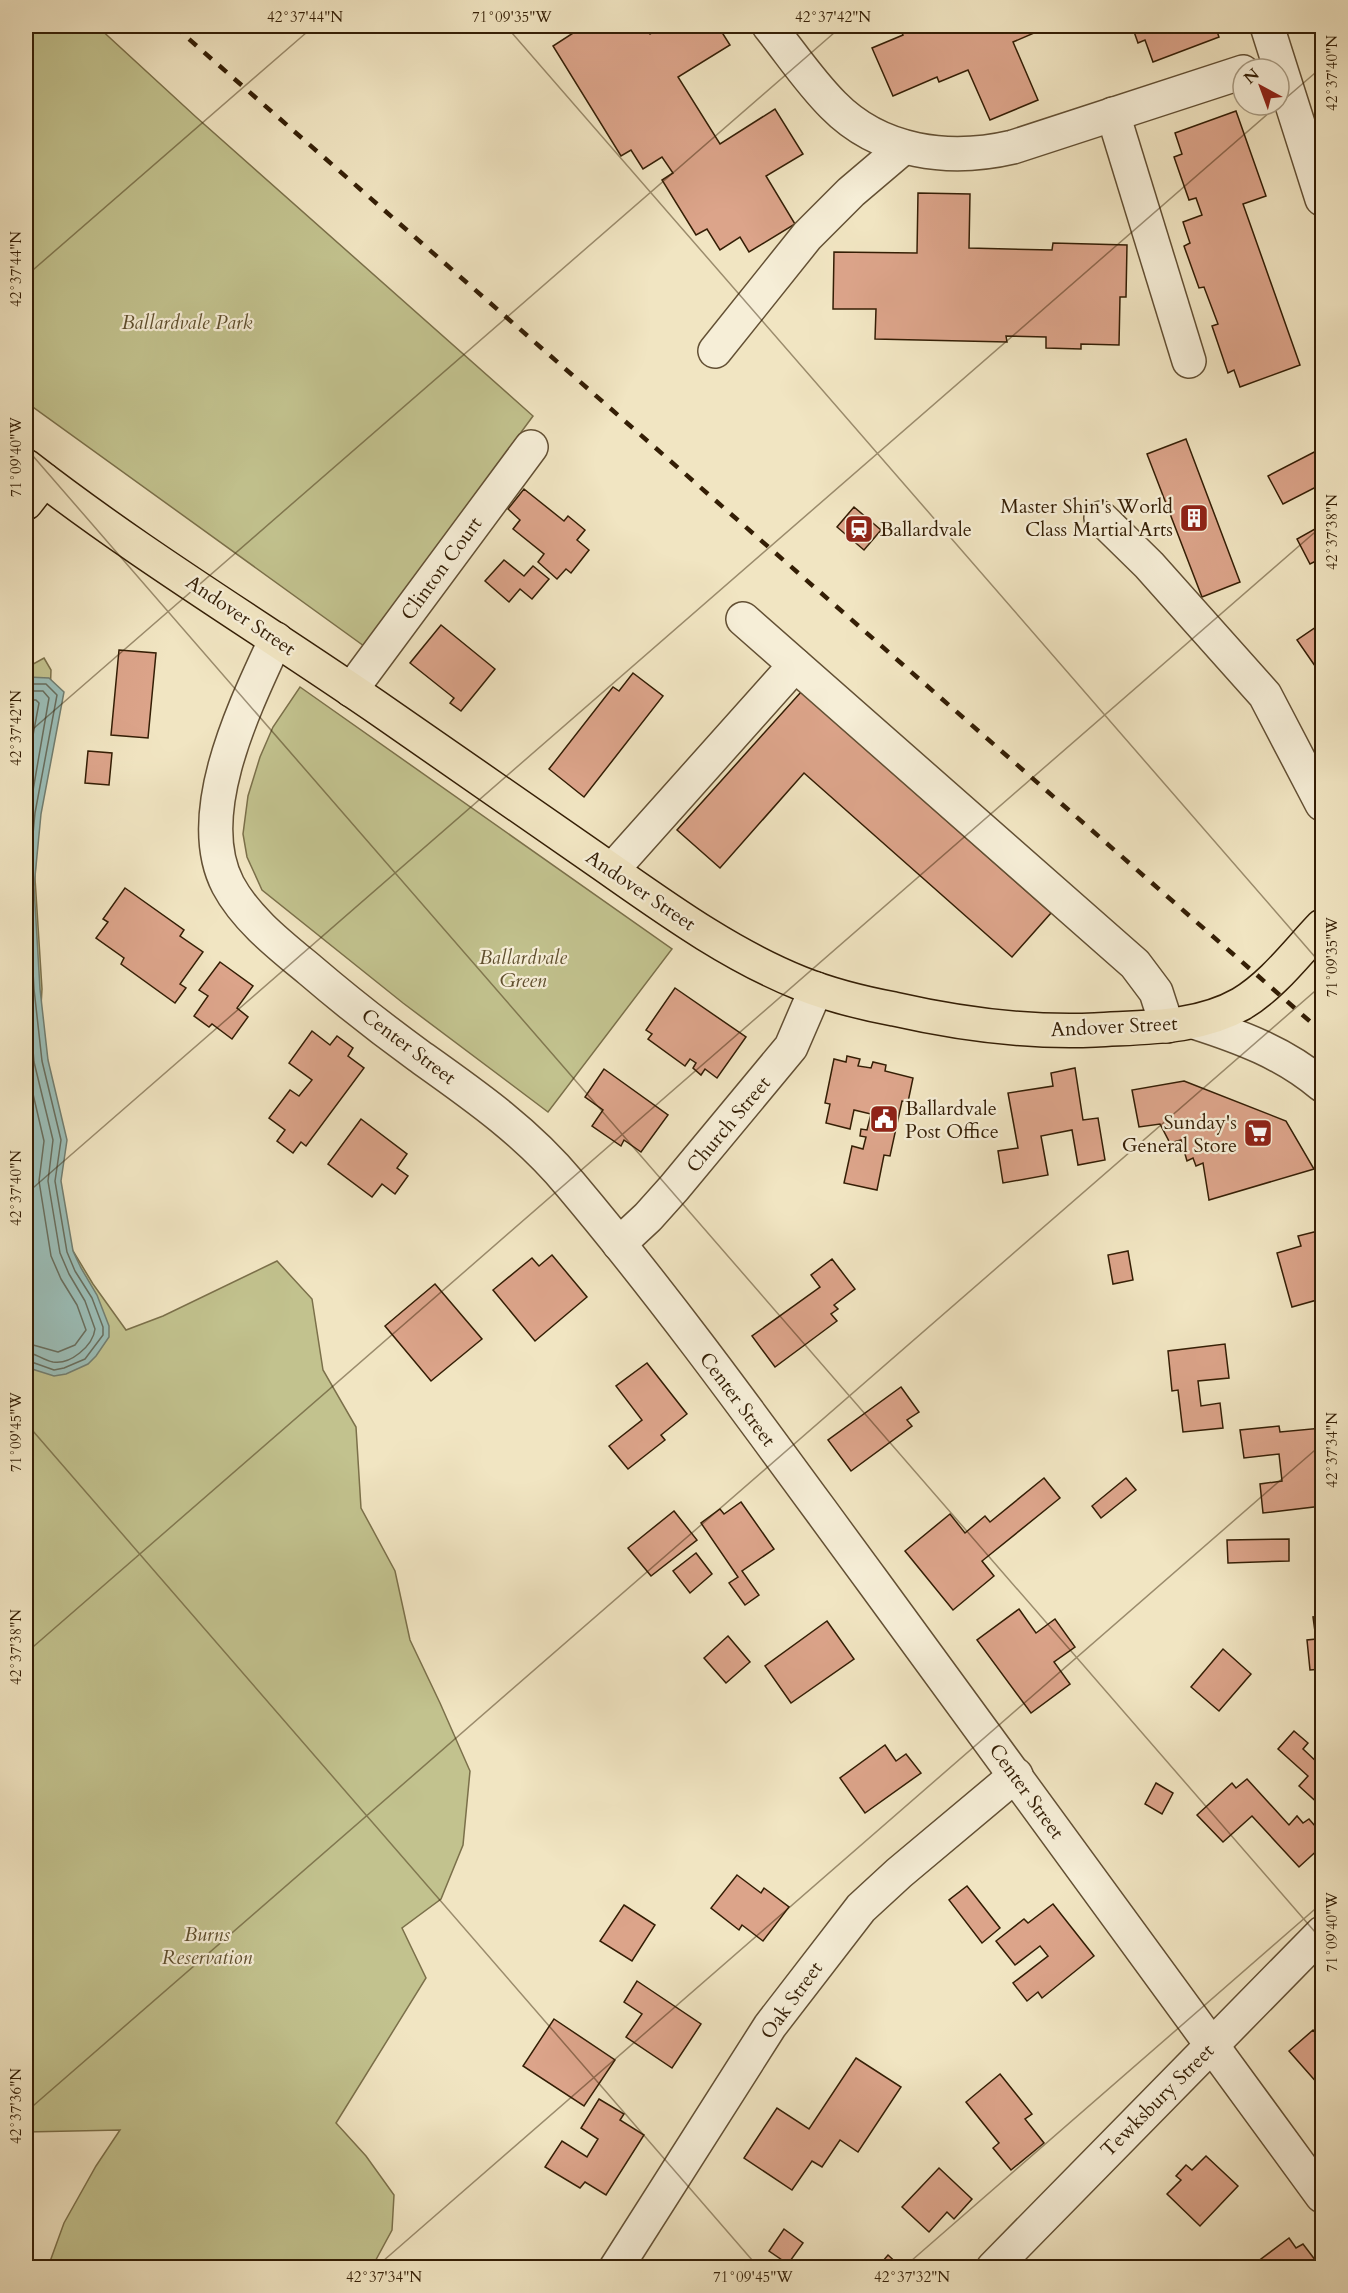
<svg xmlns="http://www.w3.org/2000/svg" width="1348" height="2293" viewBox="0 0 1348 2293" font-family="Cardo,serif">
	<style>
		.green { fill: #c2c28e; stroke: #7b704a; stroke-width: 1.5 }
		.water { fill: #9bbeb8; stroke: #727e70; stroke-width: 1.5 }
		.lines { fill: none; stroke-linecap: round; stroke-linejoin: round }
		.shore { stroke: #686e5e; stroke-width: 1.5 }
		.building { fill: #dca48a; stroke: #341e05; stroke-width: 1.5 }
		.minor-casing { stroke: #635034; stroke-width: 36 }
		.major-casing { stroke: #341e05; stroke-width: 36 }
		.minor { stroke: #f6eed7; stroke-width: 33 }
		.major { stroke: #f1e5c2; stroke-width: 33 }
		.rail { stroke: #341e05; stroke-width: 4.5; stroke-dasharray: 10 10; stroke-linecap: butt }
		.ticks { fill: none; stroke: #341e05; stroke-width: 1.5; stroke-opacity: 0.45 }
		.labels { text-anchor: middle; stroke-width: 4.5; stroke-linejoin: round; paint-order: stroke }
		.park-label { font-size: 20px; font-style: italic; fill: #5f4f2e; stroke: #f6eed7 }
		.poi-label { font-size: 20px; fill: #341e05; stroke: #f6eed7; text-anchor: end }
		.street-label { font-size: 20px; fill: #341e05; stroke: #f6eed7 }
		.neatline { fill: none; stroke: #341e05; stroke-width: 2 }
		.ticks-label { font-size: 15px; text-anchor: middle; fill: #341e05 }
	</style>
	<rect width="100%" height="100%" fill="#f1e5c2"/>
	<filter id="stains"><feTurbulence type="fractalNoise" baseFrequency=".00333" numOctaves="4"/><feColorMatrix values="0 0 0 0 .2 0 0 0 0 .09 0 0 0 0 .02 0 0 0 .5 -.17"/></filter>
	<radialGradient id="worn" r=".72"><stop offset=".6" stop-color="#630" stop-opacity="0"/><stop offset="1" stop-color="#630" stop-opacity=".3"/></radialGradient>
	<!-- green -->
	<g class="green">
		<polygon points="26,26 97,26 196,117 533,416 364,646 26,402"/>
		<polygon points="44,658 51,670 49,725 39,778 35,878 42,989 39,1041 64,1236 93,1284 126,1330 163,1316 277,1261 312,1299 323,1370 356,1427 361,1508 395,1571 410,1640 440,1703 470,1771 463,1845 441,1899 402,1928 426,1978 336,2123 366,2156 394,2195 392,2230 372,2267 48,2267 64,2223 96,2166 120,2130 26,2132 26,668"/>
		<polygon points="300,687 672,949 548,1112 403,1003 262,890 247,857 243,834 248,796 260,757 273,727"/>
	</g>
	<!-- water -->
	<polygon class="water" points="28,677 49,678 64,692 41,814 34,887 40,989 48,1060 67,1140 61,1181 73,1251 81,1268 97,1295 109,1326 109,1337 96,1356 88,1364 66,1374 54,1376 32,1369 26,1364 26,678"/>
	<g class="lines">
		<!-- shore -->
		<g class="shore">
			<polyline points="26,684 46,684 57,695 35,813 28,887 34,989 42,1061 61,1140 55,1181 67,1252 75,1271 92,1298 103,1327 103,1335 85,1359 64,1368 54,1370 26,1360"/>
			<polyline points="26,691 43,691 49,698 26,831"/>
			<polyline points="26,700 36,700 39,703 26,773"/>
			<path d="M 26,967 L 34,1062 L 53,1140 L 48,1181 L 60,1253 L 69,1274 L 85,1301 L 95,1329 C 93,1346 70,1365 53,1362 C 43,1360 35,1353 26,1352"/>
			<polyline points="26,1064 44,1141 39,1181 51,1256 61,1279 77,1305 86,1330 75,1345 58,1352 26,1343"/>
		</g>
	</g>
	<!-- building -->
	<g class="building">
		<polygon points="580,26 644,26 650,34 663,26 718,26 730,45 678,77 720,144 775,109 803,154 766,176 795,224 749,252 740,237 720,250 707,229 696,235 662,180 673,173 662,157 643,169 631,150 621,156 553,46 581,28"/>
		<polygon points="899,26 1048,26 1048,27 1013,42 1038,100 990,120 968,70 939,82 937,77 893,96 872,48 903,35"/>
		<polygon points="1132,26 1215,26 1219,37 1153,62 1145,40 1138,43"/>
		<polygon points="1236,111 1266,196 1243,204 1300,365 1240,387 1234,370 1228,373 1212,326 1218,324 1204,287 1199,288 1184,246 1190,243 1183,222 1202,215 1196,198 1189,200 1174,157 1182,154 1175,133"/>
		<polygon points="918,193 970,194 969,248 1052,250 1053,243 1127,245 1126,297 1120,297 1119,345 1081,344 1081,349 1046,348 1046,337 1006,336 1007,342 875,339 876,309 833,309 834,252 917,253"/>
		<polygon points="1186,439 1240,582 1202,597 1147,454"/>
		<polygon points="1322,448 1322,499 1316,487 1283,504 1268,476"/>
		<polygon points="524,489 564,521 568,516 585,530 577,540 589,550 571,573 566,569 557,579 538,562 544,554 513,529 520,520 508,509"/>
		<polygon points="854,507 881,530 864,550 837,527"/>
		<polygon points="1322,525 1322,558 1310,564 1297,539"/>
		<polygon points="504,560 524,576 533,566 549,579 532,599 520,589 509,602 485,581"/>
		<polygon points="1322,623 1322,676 1297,640"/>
		<polygon points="441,625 495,669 461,711 450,703 454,698 410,663"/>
		<polygon points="119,650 156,653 148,738 111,735"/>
		<polygon points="633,673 663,696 584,797 549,769 613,687 619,691"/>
		<polygon points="801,692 1051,913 1012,957 804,773 720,868 677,830"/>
		<polygon points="88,751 112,753 109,785 85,783"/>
		<polygon points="125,888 184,930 180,936 203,952 180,984 186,988 175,1003 121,964 124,958 96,938 108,922 103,919"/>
		<polygon points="220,962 253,986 237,1008 248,1017 232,1039 212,1024 209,1027 194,1016 208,996 199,990"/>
		<polygon points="675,988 746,1037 717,1078 705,1069 701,1075 693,1068 696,1063 690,1059 685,1066 648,1039 652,1034 646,1030"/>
		<polygon points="312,1031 330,1045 337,1036 353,1048 348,1056 364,1068 306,1146 301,1142 293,1153 277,1141 285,1130 269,1118 290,1090 299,1096 312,1080 289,1063"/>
		<polygon points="847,1056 860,1059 858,1066 871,1068 873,1062 886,1065 885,1071 913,1078 908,1102 902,1101 890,1156 884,1155 877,1190 844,1183 852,1146 863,1149 866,1137 860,1136 861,1129 867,1130 871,1114 854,1110 850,1129 826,1123 830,1104 825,1103 834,1059 846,1062"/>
		<polygon points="1075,1068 1083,1120 1098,1118 1105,1160 1078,1165 1072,1130 1041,1136 1048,1175 1003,1183 998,1151 1018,1148 1008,1093 1053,1086 1051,1073"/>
		<polygon points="604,1069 668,1115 641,1152 624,1140 621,1146 592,1126 603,1110 585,1097"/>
		<polygon points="1184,1081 1286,1121 1314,1169 1209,1200 1203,1163 1196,1166 1193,1158 1187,1161 1181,1140 1170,1143 1160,1124 1139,1127 1132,1090"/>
		<polygon points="361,1119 407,1154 397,1168 408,1176 395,1194 382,1184 372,1197 328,1164"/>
		<polygon points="1322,1230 1322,1309 1320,1309 1317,1300 1292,1307 1277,1253 1301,1246 1298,1236"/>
		<polygon points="1128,1251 1133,1280 1113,1284 1108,1255"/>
		<polygon points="552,1255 587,1297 535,1341 493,1290 532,1258 539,1266"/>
		<polygon points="832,1259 855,1289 834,1305 838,1309 831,1314 837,1321 775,1367 752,1336 820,1287 811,1275"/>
		<polygon points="435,1284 482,1339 431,1381 385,1326"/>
		<polygon points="1225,1344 1229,1378 1198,1381 1201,1406 1220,1403 1223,1428 1183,1432 1178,1390 1172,1391 1168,1351"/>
		<polygon points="647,1363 687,1414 661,1435 665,1440 628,1469 609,1446 642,1420 616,1386"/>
		<polygon points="901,1387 919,1412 907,1420 912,1426 851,1471 828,1440"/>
		<polygon points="1279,1426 1280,1432 1322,1428 1322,1506 1263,1513 1260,1484 1282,1481 1279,1454 1244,1458 1240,1430"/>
		<polygon points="1044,1478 1060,1498 982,1561 994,1576 953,1610 905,1551 950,1514 965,1533 985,1516 990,1522"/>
		<polygon points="1126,1478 1136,1490 1101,1518 1092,1506"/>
		<polygon points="741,1502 774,1549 742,1571 759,1595 745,1605 729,1583 738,1577 701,1523 720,1509 724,1514"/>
		<polygon points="674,1511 697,1540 651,1576 628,1548"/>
		<polygon points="1289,1539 1289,1561 1228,1563 1227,1540"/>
		<polygon points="696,1553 712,1574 690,1593 673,1571"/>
		<polygon points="1019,1609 1036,1633 1055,1619 1075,1647 1054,1662 1070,1684 1031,1713 977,1640"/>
		<polygon points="1322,1616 1322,1669 1310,1670 1307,1640 1316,1639 1313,1617"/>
		<polygon points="827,1621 854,1659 791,1703 765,1666"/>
		<polygon points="728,1636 750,1662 726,1683 704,1658"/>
		<polygon points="1223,1649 1251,1674 1219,1711 1191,1687"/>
		<polygon points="1294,1731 1308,1743 1303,1749 1318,1763 1322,1757 1322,1807 1299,1786 1308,1776 1278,1749"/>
		<polygon points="885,1745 896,1761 906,1754 921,1773 865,1813 840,1778"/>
		<polygon points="1247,1779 1289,1825 1297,1816 1303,1823 1309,1819 1322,1834 1322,1846 1299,1867 1252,1816 1223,1842 1197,1815 1232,1783 1236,1788"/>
		<polygon points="1156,1783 1173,1793 1162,1814 1145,1804"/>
		<polygon points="737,1875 761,1893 764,1888 789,1907 763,1941 742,1925 739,1930 711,1908"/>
		<polygon points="967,1886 1000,1928 982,1943 949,1900"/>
		<polygon points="1053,1904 1094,1956 1042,1998 1038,1992 1027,2001 1013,1983 1048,1956 1040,1946 1015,1965 996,1941 1024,1919 1028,1923"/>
		<polygon points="624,1905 655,1925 632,1961 600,1941"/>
		<polygon points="637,1981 701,2024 672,2068 626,2037 642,2014 624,2002"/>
		<polygon points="554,2019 615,2060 584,2106 523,2066"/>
		<polygon points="1313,2030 1322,2041 1322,2080 1318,2084 1289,2051"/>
		<polygon points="856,2058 901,2087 858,2152 840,2140 822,2167 812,2161 792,2190 744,2158 777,2108 809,2129"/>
		<polygon points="1000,2074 1032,2114 1025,2119 1044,2143 1011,2170 993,2148 999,2143 966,2102"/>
		<polygon points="599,2099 624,2114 620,2120 644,2135 606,2195 585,2182 580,2188 545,2167 562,2141 587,2157 598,2139 581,2128"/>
		<polygon points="1206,2156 1238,2186 1200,2226 1167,2194 1181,2180 1176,2176 1186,2165 1192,2170"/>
		<polygon points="939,2168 972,2199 954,2219 947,2212 929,2232 902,2207"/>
		<polygon points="784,2229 803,2243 788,2264 769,2251"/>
		<polygon points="1289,2238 1296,2248 1303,2244 1319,2265 1316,2268 1249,2268"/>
		<polygon points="888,2255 902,2268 877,2268"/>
		<polygon points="856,2260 865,2268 850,2268"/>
	</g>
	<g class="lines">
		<!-- minor casing -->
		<g class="minor-casing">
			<g id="minor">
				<path d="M 769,26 C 790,52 809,81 833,105 C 880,153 949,162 1013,147 L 1243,72"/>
				<polyline points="1267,26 1322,199"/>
				<polyline points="1113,114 1189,361"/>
				<polyline points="715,351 807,236 851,192 904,147"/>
				<polyline points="1101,518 1149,565 1265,695 1322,804"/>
				<polyline points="743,619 1135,964 1156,992 1167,1026"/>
				<path d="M 276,639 C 246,704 191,814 228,885 C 246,919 281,946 310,970 C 345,1000 382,1029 419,1056 C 474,1095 527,1132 570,1184 C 677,1311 773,1446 871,1579 C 1022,1784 1172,1990 1322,2196"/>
				<polyline points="351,690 531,447"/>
				<polyline points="612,870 795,665"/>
				<path d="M 1194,1022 C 1241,1037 1284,1053 1322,1085"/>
				<polyline points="619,1244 648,1217 674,1188 791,1047 816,989"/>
				<polyline points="616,2268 770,2026 861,1908 899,1873 1016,1775"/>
				<polyline points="993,2268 1322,1933"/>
			</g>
		</g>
		<!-- major casing -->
		<g class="major-casing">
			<g id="major">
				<path d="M 26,466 C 140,555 265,630 385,713 C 457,763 529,813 601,863 C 664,907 728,954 800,983 C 830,995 862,1003 894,1009 C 960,1024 1027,1033 1095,1030 C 1144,1027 1197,1029 1241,1004 C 1273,985 1297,952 1322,926"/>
				<polyline points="26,503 44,480"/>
			</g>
		</g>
		<!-- minor -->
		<use href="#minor" class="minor"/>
		<!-- major -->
		<use href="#major" class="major"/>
		<!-- rail -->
		<polyline class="rail" points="174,26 1322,1032"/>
	</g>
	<!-- ticks -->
	<path class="ticks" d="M 506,26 L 1322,965M 1279,104 L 1322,67M 26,276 L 314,26M 26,448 L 1322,1940M 26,735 L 842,26M 26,1194 L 1278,105M 26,1423 L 759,2268M 26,1653 L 1322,526M 26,2112 L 1322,985M 375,2268 L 1322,1444M 903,2268 L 1322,1903"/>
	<!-- icons -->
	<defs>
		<g id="building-square" transform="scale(1.5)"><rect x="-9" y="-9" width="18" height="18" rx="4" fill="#8f2418" stroke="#f6eed7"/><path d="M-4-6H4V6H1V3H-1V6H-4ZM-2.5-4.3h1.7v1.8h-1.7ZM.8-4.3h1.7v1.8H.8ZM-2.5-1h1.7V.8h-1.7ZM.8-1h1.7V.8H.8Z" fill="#fff"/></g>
		<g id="station-square" transform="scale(1.5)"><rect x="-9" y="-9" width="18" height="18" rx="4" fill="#8f2418" stroke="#f6eed7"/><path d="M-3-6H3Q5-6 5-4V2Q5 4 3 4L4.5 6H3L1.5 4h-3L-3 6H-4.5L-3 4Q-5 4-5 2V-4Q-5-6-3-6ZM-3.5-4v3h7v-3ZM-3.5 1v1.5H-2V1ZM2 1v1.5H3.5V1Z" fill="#fff"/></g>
		<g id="civic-square" transform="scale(1.5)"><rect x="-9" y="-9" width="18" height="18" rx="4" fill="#8f2418" stroke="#f6eed7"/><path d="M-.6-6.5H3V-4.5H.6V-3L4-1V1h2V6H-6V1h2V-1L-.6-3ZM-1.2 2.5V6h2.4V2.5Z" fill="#fff"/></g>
		<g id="supermarket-square" transform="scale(1.5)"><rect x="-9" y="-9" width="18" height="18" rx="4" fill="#8f2418" stroke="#f6eed7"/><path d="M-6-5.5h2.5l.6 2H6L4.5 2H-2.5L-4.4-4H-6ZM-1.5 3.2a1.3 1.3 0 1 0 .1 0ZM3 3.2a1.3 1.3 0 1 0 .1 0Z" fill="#fff"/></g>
	</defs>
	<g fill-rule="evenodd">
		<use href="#building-square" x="1194" y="518"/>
		<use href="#station-square" x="859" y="529"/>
		<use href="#civic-square" x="884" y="1119"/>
		<use href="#supermarket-square" x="1258" y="1133"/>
	</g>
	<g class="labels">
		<!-- park labels -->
		<g class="park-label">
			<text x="187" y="329">Ballardvale Park</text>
			<text x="523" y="964">Ballardvale<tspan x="523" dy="23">Green</tspan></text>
			<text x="207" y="1941">Burns<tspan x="207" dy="23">Reservation</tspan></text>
		</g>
		<!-- poi labels -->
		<g class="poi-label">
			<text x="1173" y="513">Master Shin's World<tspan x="1173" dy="23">Class Martial Arts</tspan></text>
			<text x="880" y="536" text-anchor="start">Ballardvale</text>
			<text x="905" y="1115" text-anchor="start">Ballardvale<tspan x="905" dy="23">Post Office</tspan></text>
			<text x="1237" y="1129">Sunday's<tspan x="1237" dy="23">General Store</tspan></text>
		</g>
		<!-- street labels -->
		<g class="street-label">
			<text transform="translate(441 568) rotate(-54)" y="7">Clinton Court</text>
			<text transform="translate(241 615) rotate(34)" y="7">Andover Street</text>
			<text transform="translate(641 890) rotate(34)" y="7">Andover Street</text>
			<text transform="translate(1114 1026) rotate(-3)" y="7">Andover Street</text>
			<text transform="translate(409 1046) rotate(37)" y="7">Center Street</text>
			<text transform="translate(728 1124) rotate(-50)" y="7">Church Street</text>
			<text transform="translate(738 1399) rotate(53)" y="7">Center Street</text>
			<text transform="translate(1027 1791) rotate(54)" y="7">Center Street</text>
			<text transform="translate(791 2000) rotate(-54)" y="7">Oak Street</text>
			<text transform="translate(1157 2100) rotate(-45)" y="7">Tewksbury Street</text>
		</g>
	</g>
	<!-- margin -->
	<rect width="1348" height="2293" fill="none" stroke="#f1e5c2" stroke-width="66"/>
	<!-- north arrow -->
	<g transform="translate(1261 87) rotate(319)"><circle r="28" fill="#f6eed7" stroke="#a89b83" stroke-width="1.5"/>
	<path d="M0-4.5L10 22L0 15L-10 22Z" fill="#8f2418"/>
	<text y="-9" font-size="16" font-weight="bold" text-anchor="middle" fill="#341e05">N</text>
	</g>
	<rect x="33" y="33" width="1282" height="2227" class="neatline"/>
	<g class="ticks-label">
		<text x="305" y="22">42°37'44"N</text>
		<text x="512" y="22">71°09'35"W</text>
		<text x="833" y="22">42°37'42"N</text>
		<text transform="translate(1332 73) rotate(-90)" y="5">42°37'40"N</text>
		<text transform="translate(16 269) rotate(-90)" y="5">42°37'44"N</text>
		<text transform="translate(16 457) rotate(-90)" y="5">71°09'40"W</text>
		<text transform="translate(1332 532) rotate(-90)" y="5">42°37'38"N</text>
		<text transform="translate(16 728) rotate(-90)" y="5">42°37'42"N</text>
		<text transform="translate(1332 957) rotate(-90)" y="5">71°09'35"W</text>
		<text transform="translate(16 1188) rotate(-90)" y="5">42°37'40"N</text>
		<text transform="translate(16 1432) rotate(-90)" y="5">71°09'45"W</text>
		<text transform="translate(1332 1450) rotate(-90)" y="5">42°37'34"N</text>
		<text transform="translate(16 1647) rotate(-90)" y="5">42°37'38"N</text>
		<text transform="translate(1332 1932) rotate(-90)" y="5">71°09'40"W</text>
		<text transform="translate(16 2106) rotate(-90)" y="5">42°37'36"N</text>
		<text x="384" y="2282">42°37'34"N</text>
		<text x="753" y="2282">71°09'45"W</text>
		<text x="912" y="2282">42°37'32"N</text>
	</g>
	<rect width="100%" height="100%" filter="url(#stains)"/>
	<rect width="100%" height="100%" fill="url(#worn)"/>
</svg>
